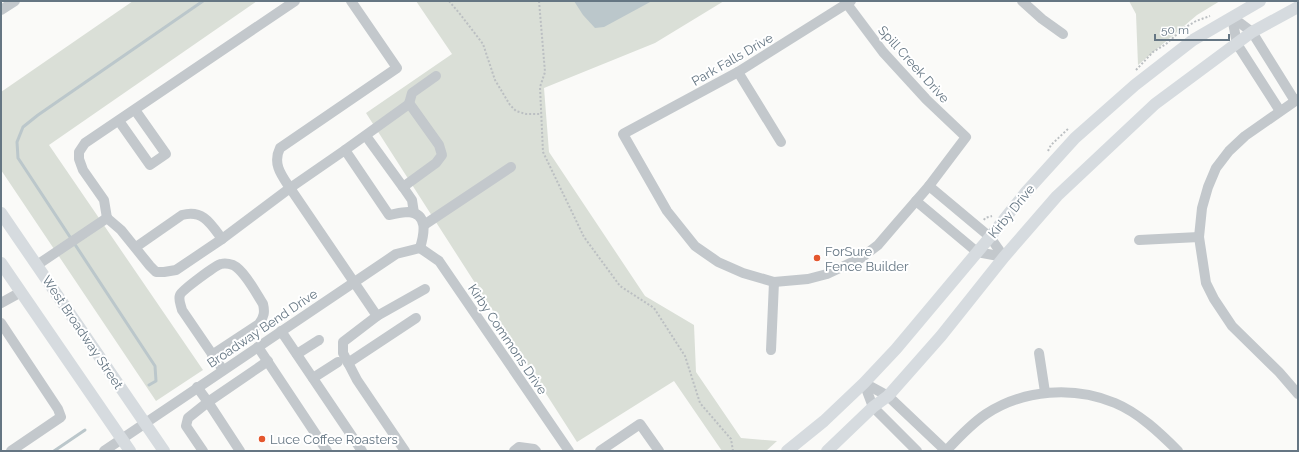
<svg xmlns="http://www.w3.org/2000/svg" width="1299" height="452" viewBox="0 0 1299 452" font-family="Raleway,sans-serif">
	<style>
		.green { fill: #dadfd7 }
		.water { fill: #bbc7cb }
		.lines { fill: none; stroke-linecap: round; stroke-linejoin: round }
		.stream { stroke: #bbc7cb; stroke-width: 3 }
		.path { stroke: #bbbfc2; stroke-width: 2; stroke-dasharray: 2 2; stroke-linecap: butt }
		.minor { stroke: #c3c8cc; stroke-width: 10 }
		.major { stroke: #d6dbdf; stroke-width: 12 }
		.poi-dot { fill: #e4572e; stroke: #fff; stroke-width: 1.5 }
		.labels { text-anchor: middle; stroke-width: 4; stroke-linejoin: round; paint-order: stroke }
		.street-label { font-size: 13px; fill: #657683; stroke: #fff }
		.poi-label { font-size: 13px; fill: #657683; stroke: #fff; text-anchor: start }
	</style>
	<rect width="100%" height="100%" fill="#fafaf8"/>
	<!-- green -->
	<g class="green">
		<polygon points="133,1 257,1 49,145 203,370 156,401 1,170 1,92"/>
		<polygon points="416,1 724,1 655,43 544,88 549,152 645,296 694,325 696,372 741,438 777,441 766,451 722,451 674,381 577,442 366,113 452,54"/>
		<polygon points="1129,1 1220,1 1197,15 1138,65 1136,14"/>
	</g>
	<!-- water -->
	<polygon class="water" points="574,1 652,1 604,27 595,28 583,15"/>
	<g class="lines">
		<!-- stream -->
		<g class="stream">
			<polyline points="149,385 156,381 155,366 18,158 17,142 23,127 38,115 203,1"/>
			<polyline points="54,451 85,430"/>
		</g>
		<!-- path -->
		<g class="path">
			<polyline points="449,1 460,14 483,44 495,80 510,105 516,111 526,114 541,114"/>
			<polyline points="539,1 545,72 540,87 543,152 584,237 620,286 654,308 685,356 700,403 731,439 733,451"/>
			<polyline points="1136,70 1153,52 1166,44 1184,28 1196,21 1210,16"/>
			<polyline points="1048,151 1051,145 1069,128"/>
			<polyline points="984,220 985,218 992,216"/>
		</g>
		<!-- minor -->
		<g class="minor">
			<polyline points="1022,1 1042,19 1063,34"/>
			<polyline points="847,4 883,52 926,99 966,137 929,186 896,224 878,245 861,258 827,274 808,279 774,282 743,273 718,262 695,246 667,211 623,134 738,72 851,1"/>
			<polyline points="1,10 15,1"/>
			<polyline points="1232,17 1237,44 1280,111"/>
			<polyline points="1232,17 1252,32 1295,101"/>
			<polyline points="738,72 781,142"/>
			<polyline points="1298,99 1245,136 1229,151 1216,168 1208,187 1202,208 1199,237 1206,283 1214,299 1232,326 1279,372 1298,394"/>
			<polyline points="409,103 439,145 442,155 436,163 403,187 412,200 414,213"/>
			<polyline points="119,121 150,165 166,154 135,110"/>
			<polyline points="366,136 403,187"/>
			<polyline points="345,150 409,104 412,93 436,76"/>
			<polyline points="929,186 990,237 1004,257"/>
			<polyline points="916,201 977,252 1004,257"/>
			<polyline points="107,218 104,200 83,170 79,159 79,152 85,143 295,1"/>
			<path d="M 107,218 L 121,230 L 150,266 L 156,272 L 164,272 L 176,270 L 222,239 C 211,224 203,209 182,215 L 136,247"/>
			<polyline points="424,225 511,167"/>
			<path d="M 222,239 L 290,188 C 282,176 272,164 280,148 L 397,68 L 351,1"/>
			<polyline points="1139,240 1199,237"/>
			<polyline points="420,248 439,261 569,451"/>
			<polyline points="37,265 107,218"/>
			<polyline points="1,303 21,292"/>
			<polyline points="377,316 425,289"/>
			<polyline points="1,323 58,409 61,417 11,451"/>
			<polyline points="281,331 362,451"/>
			<polyline points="258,347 327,451"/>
			<polyline points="771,350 774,282"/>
			<polyline points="1039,353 1045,392"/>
			<polyline points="297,354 319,340"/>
			<path d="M 212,355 L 259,324 C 264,317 265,312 263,304 C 256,293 244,270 233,265 C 230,264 225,263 221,264 C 216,265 182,290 180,295 C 178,300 181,305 182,310 L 223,370"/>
			<polyline points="348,363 416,318"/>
			<polyline points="313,378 338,362"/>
			<polyline points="864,383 888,396 946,451"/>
			<polyline points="864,383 873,407 917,451"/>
			<polyline points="197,387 208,402 188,418 186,426 203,451"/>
			<polyline points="104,451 396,254 420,248"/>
			<polyline points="240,451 208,402 268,361"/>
			<path d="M 405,451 L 357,380 L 343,353 L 343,342 L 377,316 L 290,188 L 345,150 L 389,215 C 395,214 402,212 408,212 C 429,213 424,235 420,248"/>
			<polyline points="514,451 519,447 534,449 536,451"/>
			<polyline points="600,451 640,424 659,451"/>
			<path d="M 946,451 C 958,438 971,424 986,414 C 1024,389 1074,386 1115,403 C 1139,413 1160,433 1178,451"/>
		</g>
		<!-- major -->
		<g class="major">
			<polyline points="1,213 164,451"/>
			<polyline points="1,263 130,451"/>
			<polyline points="787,451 824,421 864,383 896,349 990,237 1026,192 1075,138 1135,85 1193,40 1260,1"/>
			<polyline points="827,451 873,407 888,396 941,336 1004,257 1057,196 1155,104 1252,32 1298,7"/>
		</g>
	</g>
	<!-- markers -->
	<g class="poi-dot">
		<circle cx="817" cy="258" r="4"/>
		<circle cx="262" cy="439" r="4"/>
	</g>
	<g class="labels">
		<!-- street labels -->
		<g class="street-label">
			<text transform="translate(732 59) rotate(-30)" y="5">Park Falls Drive</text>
			<text transform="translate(914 64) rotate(48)" y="5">Spill Creek Drive</text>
			<text transform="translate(1011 211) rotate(-51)" y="5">Kirby Drive</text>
			<text transform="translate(262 328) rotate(-34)" y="5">Broadway Bend Drive</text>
			<text transform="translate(83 332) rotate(56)" y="5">West Broadway Street</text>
			<text transform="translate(508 339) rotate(56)" y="5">Kirby Commons Drive</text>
		</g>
		<!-- poi labels -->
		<g class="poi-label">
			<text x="825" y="256">ForSure<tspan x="825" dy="15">Fence Builder</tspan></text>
			<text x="270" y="444">Luce Coffee Roasters</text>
		</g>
	</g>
	<!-- border -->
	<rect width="1299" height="452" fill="none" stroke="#657683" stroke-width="4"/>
	<!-- scale -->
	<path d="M1155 34v6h74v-6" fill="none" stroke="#657683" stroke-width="2"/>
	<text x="1161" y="34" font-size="12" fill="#657683" stroke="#ffffff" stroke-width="3" paint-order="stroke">50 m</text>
</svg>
